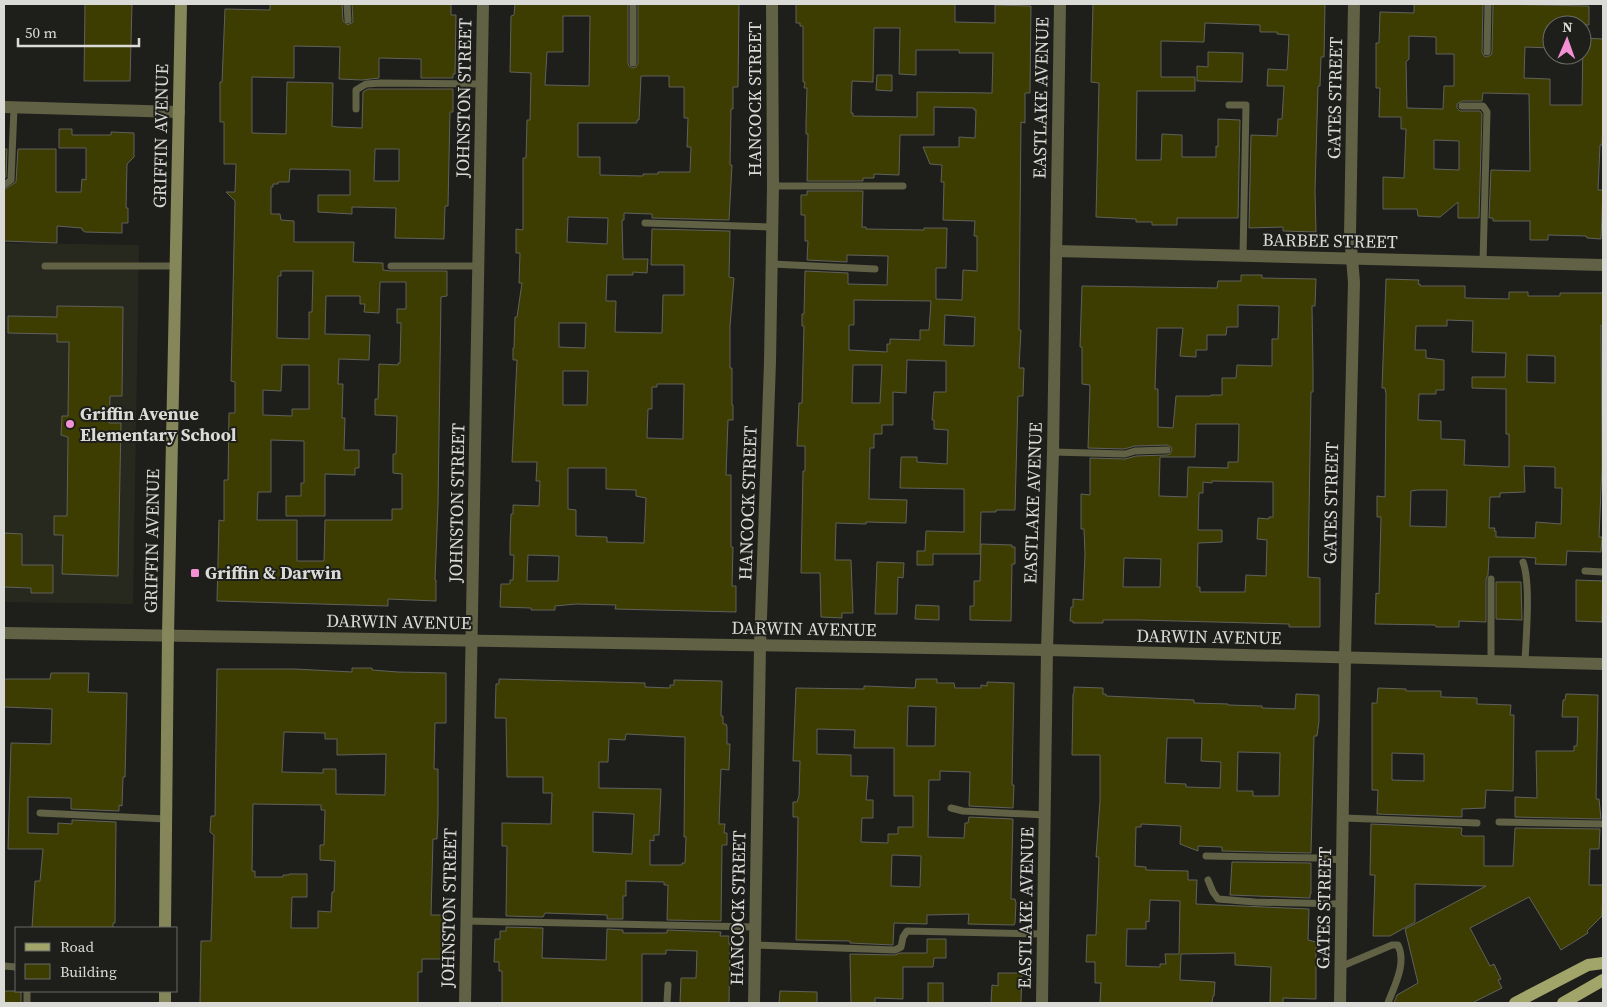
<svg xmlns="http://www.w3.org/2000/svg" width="1607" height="1007" viewBox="0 0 1607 1007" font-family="'Source Serif 4',serif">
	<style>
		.built { fill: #28291e }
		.building { fill: #3d3d02; stroke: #60615b; fill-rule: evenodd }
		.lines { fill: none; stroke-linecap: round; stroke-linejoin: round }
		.service { stroke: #606145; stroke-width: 7 }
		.minor { stroke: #606145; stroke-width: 12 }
		.tertiary { stroke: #606145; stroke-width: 12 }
		.secondary { stroke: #85875a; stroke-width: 12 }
		.primary { stroke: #a2a56a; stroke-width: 12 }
		.poi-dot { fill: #f491d4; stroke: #1e1f1a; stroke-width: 2 }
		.labels { text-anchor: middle; stroke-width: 4; stroke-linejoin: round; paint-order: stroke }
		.street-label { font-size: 18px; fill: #dadad7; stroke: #1e1f1a }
		.poi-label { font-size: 18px; font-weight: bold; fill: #dadad7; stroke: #1e1f1a; text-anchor: start }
	</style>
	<rect width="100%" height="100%" fill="#1e1f1a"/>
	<!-- built -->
	<polygon class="built" points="4,243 139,245 133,604 4,602"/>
	<!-- building -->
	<g class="building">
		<polygon points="85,4 132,4 130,81 84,81"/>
		<path d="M 270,4 L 342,4 L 343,21 L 348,25 L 353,22 L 352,4 L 451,4 L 451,15 L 456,15 L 455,74 L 453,74 L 453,78 L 421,78 L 421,59 L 379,58 L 379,78 L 362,80 L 339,79 L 340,47 L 294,46 L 294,78 L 252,77 L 252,133 L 286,134 L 287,82 L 333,83 L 332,126 L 337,127 L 362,128 L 363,92 L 368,89 L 453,89 L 453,112 L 450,112 L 448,206 L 445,206 L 444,239 L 395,238 L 396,208 L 352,207 L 352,214 L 318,212 L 318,195 L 350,195 L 350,170 L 290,169 L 289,182 L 278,182 L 278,184 L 273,184 L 273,187 L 271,187 L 271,214 L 280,214 L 281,220 L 294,221 L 294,242 L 354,242 L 353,262 L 383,263 L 383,270 L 391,271 L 447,271 L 447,296 L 441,297 L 438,505 L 435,580 L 436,580 L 436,601 L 388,599 L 388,606 L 217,601 L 219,520 L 224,521 L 224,480 L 228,480 L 229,413 L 235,413 L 235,382 L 231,381 L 235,201 L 226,192 L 235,192 L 236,164 L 224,164 L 224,122 L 220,122 L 220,82 L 222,82 L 225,9 L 270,10 ZM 375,149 L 399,149 L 399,181 L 374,181 ZM 281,271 L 313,271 L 312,312 L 309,312 L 309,339 L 277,338 L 278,276 L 281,276 ZM 380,282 L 406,282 L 406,309 L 397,309 L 397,323 L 401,323 L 400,363 L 398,363 L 398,365 L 379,364 L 378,399 L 375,399 L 375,415 L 397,416 L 396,454 L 393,454 L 393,473 L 402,474 L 402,509 L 392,509 L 392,520 L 325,520 L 324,561 L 297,561 L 297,520 L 257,520 L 258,492 L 271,492 L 271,440 L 304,441 L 304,483 L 301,483 L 301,496 L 286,496 L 286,516 L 325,516 L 325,474 L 355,475 L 355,468 L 359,468 L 359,450 L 344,450 L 345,418 L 342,418 L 343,384 L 338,384 L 339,359 L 369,360 L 370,335 L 325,334 L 326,296 L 360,296 L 360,304 L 365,304 L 364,312 L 379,313 ZM 282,365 L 309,365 L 309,409 L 292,409 L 292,416 L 263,415 L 263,390 L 281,391 Z"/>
		<path d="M 515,4 L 628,4 L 628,63 L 629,66 L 633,68 L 636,67 L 638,63 L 638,4 L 739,4 L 738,87 L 733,87 L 733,109 L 731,109 L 730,165 L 732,165 L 729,220 L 652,218 L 652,214 L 624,213 L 624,220 L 622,220 L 623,259 L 648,259 L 647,273 L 633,272 L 633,275 L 607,275 L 606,301 L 616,301 L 615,332 L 662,333 L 663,295 L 684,295 L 684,265 L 651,265 L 652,229 L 730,231 L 729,277 L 734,278 L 730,326 L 730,368 L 732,368 L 732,405 L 733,405 L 733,420 L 728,420 L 726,475 L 731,475 L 731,547 L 733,547 L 732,586 L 736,586 L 736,612 L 615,609 L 616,605 L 576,604 L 555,606 L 555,610 L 531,610 L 531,608 L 500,607 L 501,584 L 510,584 L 510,580 L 513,580 L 514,555 L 510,555 L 510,542 L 511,514 L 513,514 L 513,505 L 539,506 L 540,481 L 536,481 L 537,462 L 512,462 L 517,360 L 513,360 L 513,348 L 514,348 L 515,317 L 517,317 L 522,283 L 519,283 L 520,253 L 516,253 L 516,229 L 523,230 L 523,158 L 526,158 L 527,120 L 530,120 L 531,73 L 510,72 L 511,16 L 514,15 ZM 563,16 L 590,16 L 589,86 L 545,85 L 547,52 L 563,52 ZM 641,76 L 669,76 L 669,87 L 684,87 L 684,118 L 688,118 L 687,147 L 691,147 L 690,172 L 658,172 L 658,174 L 643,174 L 643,176 L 600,175 L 600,157 L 578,157 L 578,123 L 637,123 L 637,120 L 639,120 ZM 568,217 L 608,218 L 607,244 L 567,242 ZM 559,323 L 586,323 L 585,348 L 559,347 ZM 563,371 L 588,371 L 587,405 L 563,405 ZM 657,384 L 684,384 L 683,439 L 647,438 L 648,409 L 652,409 L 652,387 L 657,387 ZM 568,468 L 606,468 L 606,489 L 636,490 L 636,496 L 646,498 L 644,543 L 607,542 L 607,537 L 576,536 L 576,510 L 568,509 ZM 528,555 L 559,556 L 558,581 L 527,581 Z"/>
		<path d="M 796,4 L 955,4 L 955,22 L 995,23 L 995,5 L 1031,6 L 1030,93 L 1025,93 L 1025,123 L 1021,122 L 1019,330 L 1021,330 L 1019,368 L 1024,368 L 1023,396 L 1018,396 L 1015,510 L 996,510 L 996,512 L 981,512 L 980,554 L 933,554 L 933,565 L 917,565 L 917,551 L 925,551 L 926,531 L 964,532 L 964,489 L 900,488 L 901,457 L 917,457 L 917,462 L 947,464 L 948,430 L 934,429 L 934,420 L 932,420 L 934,392 L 946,392 L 946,361 L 907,360 L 906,393 L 893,392 L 893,425 L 882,425 L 882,434 L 874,434 L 874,448 L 870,448 L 869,499 L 907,500 L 906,523 L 866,522 L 866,524 L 836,523 L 835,560 L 851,560 L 853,613 L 842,613 L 842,618 L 821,617 L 820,573 L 801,573 L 803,471 L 805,471 L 805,446 L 797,446 L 799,403 L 802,403 L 804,326 L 802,326 L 802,314 L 804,314 L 805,271 L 848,273 L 848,284 L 887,285 L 888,256 L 847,255 L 847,262 L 807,260 L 808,241 L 805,241 L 805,215 L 801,215 L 801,195 L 807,195 L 807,191 L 863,191 L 862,227 L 866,227 L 866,229 L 924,230 L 924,228 L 947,228 L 946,268 L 936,268 L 936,299 L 962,300 L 963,270 L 977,271 L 977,236 L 974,236 L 975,221 L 943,220 L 944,182 L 941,182 L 942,165 L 930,164 L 923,147 L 959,147 L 959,137 L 975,138 L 976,110 L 974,110 L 974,108 L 934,107 L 934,135 L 900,135 L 899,175 L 874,174 L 874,178 L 863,178 L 863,181 L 807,181 L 808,134 L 806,134 L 806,123 L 807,88 L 804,88 L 805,82 L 803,82 L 803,26 L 800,26 L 800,23 L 796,23 ZM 874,28 L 900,28 L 899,74 L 916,75 L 916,50 L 959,50 L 959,53 L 993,53 L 992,93 L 917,92 L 917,117 L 853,116 L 853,113 L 851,113 L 852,81 L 873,82 ZM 854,300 L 931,301 L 929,330 L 920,330 L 920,340 L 890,339 L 890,344 L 887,344 L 887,352 L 849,350 L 849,325 L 854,325 ZM 945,315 L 975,317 L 974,346 L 944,345 ZM 853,365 L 882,365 L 880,403 L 852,403 Z"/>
		<polygon points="1093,4 1325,4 1324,57 1321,57 1320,86 1318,86 1315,190 1316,232 1283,231 1283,227 1249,228 1251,135 1277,136 1278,119 1282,119 1284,86 1267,86 1268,69 1287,70 1288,54 1289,35 1277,34 1277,32 1260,32 1260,25 1205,23 1204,42 1161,41 1161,77 1195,77 1195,91 1137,91 1136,160 1161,160 1162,134 1182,135 1182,157 1216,157 1216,146 1218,147 1218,119 1240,120 1238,218 1177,218 1177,225 1152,225 1152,222 1136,222 1136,219 1096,217 1099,83 1091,82"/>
		<path d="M 1414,4 L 1483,4 L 1482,52 L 1484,56 L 1487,57 L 1491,55 L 1492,52 L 1493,4 L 1589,6 L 1589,25 L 1552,25 L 1552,48 L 1525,47 L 1524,78 L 1550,79 L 1550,105 L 1582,105 L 1583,38 L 1603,39 L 1603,122 L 1602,145 L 1600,145 L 1598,190 L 1603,190 L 1601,239 L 1587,238 L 1586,236 L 1548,235 L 1548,240 L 1530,240 L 1530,221 L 1493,221 L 1493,218 L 1489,218 L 1491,170 L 1530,171 L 1529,94 L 1483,93 L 1482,101 L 1462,101 L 1457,104 L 1457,108 L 1460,111 L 1480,111 L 1482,114 L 1479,218 L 1458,218 L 1458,202 L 1440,217 L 1418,216 L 1417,209 L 1383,209 L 1383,177 L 1404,178 L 1406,129 L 1401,129 L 1401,117 L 1379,117 L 1380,88 L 1376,88 L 1376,43 L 1379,43 L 1380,12 L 1414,13 ZM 1409,36 L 1436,37 L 1436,54 L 1454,54 L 1454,86 L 1444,86 L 1443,109 L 1407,108 L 1406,62 L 1409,59 ZM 1434,140 L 1459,141 L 1459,170 L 1434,169 Z"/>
		<polygon points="1208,52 1243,53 1242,82 1197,81 1197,66 1208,67"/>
		<polygon points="877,75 892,75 892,91 876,90"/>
		<polygon points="59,129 72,129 72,135 111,135 111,132 134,133 134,157 127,164 126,208 128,208 128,223 122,223 122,233 85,232 82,230 82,228 57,226 57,243 4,241 4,190 16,182 18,149 56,149 56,192 81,192 82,179 86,180 86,148 59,148"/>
		<polygon points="4,149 7,149 6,177 4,179"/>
		<path d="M 1241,275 L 1262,275 L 1262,278 L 1316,279 L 1315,306 L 1312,306 L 1313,367 L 1313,392 L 1311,392 L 1308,577 L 1320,578 L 1320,627 L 1289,627 L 1289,624 L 1139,620 L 1103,620 L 1103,623 L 1073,623 L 1073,621 L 1070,621 L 1071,607 L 1073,607 L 1073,599 L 1083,600 L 1085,554 L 1084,529 L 1081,529 L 1081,494 L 1090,495 L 1090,458 L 1125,459 L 1136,456 L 1167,455 L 1170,454 L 1172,450 L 1171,447 L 1167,445 L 1135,446 L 1124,449 L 1088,448 L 1090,385 L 1082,384 L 1082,347 L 1080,347 L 1082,286 L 1217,288 L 1218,281 L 1241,281 ZM 1238,305 L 1279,306 L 1278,339 L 1272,339 L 1272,366 L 1237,365 L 1236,378 L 1222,378 L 1222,395 L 1211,395 L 1211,396 L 1176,396 L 1173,428 L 1158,427 L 1158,389 L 1155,389 L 1157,328 L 1183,328 L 1180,356 L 1196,357 L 1196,350 L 1207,350 L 1207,335 L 1226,335 L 1227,327 L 1238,327 ZM 1196,424 L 1239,424 L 1238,462 L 1228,462 L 1228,468 L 1188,467 L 1187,497 L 1159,496 L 1160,457 L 1195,457 ZM 1212,481 L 1273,482 L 1273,517 L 1269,517 L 1269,519 L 1258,518 L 1257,539 L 1267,540 L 1266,576 L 1246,575 L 1245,592 L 1200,592 L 1200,587 L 1197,587 L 1198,543 L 1222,542 L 1222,530 L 1198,530 L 1199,493 L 1203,493 L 1203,482 L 1212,483 ZM 1124,558 L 1161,559 L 1160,587 L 1123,587 Z"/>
		<path d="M 1386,279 L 1419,280 L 1418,284 L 1420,284 L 1420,286 L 1465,286 L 1465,298 L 1509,299 L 1509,292 L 1528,292 L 1528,296 L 1560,296 L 1560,293 L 1603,293 L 1603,326 L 1601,325 L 1602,467 L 1599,537 L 1602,537 L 1601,552 L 1567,551 L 1566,565 L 1535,564 L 1536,558 L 1524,557 L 1489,557 L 1488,575 L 1486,579 L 1486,622 L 1459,621 L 1459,627 L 1436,627 L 1435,625 L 1375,624 L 1376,593 L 1379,594 L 1381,517 L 1377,517 L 1377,496 L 1385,497 L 1386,394 L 1385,388 L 1382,388 ZM 1447,320 L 1473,321 L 1472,352 L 1506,353 L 1505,377 L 1472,377 L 1472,388 L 1506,389 L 1506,434 L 1509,434 L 1509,467 L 1464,465 L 1465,440 L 1441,439 L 1441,421 L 1418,420 L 1419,394 L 1436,394 L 1436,390 L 1444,390 L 1444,360 L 1426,358 L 1426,350 L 1415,350 L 1416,326 L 1447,326 ZM 1527,355 L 1555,356 L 1555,383 L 1527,382 ZM 1524,466 L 1555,467 L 1555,488 L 1562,488 L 1561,524 L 1536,522 L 1535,538 L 1496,537 L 1496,531 L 1494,531 L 1495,528 L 1489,528 L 1490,497 L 1500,497 L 1500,493 L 1525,492 ZM 1418,490 L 1447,490 L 1446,527 L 1410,526 L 1411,491 Z"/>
		<polygon points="57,306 123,307 122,396 110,396 109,423 121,423 118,576 62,574 63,535 54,535 54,516 67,516 68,437 61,435 62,416 68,416 69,342 57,342 57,334 8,333 8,316 57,317"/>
		<polygon points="4,533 22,534 22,565 53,565 53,593 31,593 31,588 4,587"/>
		<polygon points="981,544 1012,545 1012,547 1015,547 1015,564 1012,564 1011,621 970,620 970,606 974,606 974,581 980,581"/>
		<polygon points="877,562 904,563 903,578 898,577 897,614 875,614"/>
		<polygon points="1576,580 1603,581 1602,622 1576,621"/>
		<polygon points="1496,582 1521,582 1522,620 1496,619"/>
		<polygon points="916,605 939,606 939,620 915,619"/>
		<path d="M 352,668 L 372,668 L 372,670 L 398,672 L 446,673 L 446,723 L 435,723 L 434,769 L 438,769 L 438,814 L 437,839 L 433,839 L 431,915 L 446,915 L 445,959 L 422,959 L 422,972 L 418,972 L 418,1003 L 200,1003 L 201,941 L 211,941 L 214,835 L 210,832 L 211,816 L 215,816 L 217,669 L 295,669 L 352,672 ZM 284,732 L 325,733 L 325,739 L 337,739 L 337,755 L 386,754 L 385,795 L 336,794 L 336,769 L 323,769 L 323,773 L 282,772 ZM 253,804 L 321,805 L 321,810 L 325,810 L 324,845 L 320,845 L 320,860 L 335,861 L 334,892 L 332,892 L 331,912 L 318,911 L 318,928 L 291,928 L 292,897 L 307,897 L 307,874 L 289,874 L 289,875 L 283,875 L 283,877 L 255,877 L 255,871 L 252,871 Z"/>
		<polygon points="51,673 89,673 88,692 127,693 125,777 123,777 122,806 119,805 119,811 71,809 71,798 28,797 28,833 58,834 58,823 72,824 72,820 116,822 115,923 113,923 113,928 32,928 35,881 40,881 43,849 8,849 11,743 51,744 52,709 4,707 4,679 50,679"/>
		<path d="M 499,679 L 645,683 L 645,687 L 670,688 L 670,685 L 674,685 L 674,680 L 722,681 L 721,716 L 723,716 L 723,724 L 726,724 L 727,727 L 727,744 L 730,744 L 729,770 L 721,769 L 719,824 L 725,824 L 724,833 L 727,833 L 727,845 L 722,845 L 721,921 L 667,920 L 668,885 L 664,885 L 664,882 L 626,881 L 626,896 L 623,896 L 623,919 L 607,919 L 607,915 L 545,913 L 543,917 L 506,916 L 507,846 L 502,846 L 502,823 L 551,824 L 552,793 L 543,793 L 543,777 L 507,777 L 506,718 L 495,718 L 496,684 L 499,684 ZM 626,734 L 685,737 L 684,837 L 686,837 L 685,863 L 682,863 L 682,865 L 650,865 L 650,840 L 654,841 L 654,835 L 659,835 L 661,789 L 599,788 L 599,762 L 608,762 L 609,739 L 625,740 ZM 593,812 L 634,814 L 632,854 L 593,852 Z"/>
		<path d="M 916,679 L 937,679 L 937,683 L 954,683 L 955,688 L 981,688 L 981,685 L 987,686 L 987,682 L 1014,683 L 1012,785 L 1014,785 L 1013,808 L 969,806 L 970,772 L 940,771 L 940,780 L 929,780 L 928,837 L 964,838 L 965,823 L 968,823 L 969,817 L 1013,819 L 1011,899 L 1015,899 L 1016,903 L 1015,923 L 1014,925 L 968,924 L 969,914 L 927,915 L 927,924 L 894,923 L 893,945 L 850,943 L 850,941 L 796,940 L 798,817 L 793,817 L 793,802 L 797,802 L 799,796 L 800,761 L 793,761 L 796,688 L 864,689 L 864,686 L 915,688 ZM 908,706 L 936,707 L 935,746 L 907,746 ZM 817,729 L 855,730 L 854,748 L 894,748 L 894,796 L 913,796 L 913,827 L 898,827 L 898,834 L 888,834 L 888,843 L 861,842 L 862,818 L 873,818 L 873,800 L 866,800 L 868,776 L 851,776 L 851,755 L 817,754 ZM 892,855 L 921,856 L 920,887 L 891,886 Z"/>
		<path d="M 1074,687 L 1103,688 L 1103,694 L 1106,694 L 1106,696 L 1194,700 L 1194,703 L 1228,704 L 1228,705 L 1262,706 L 1262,708 L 1295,709 L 1296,694 L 1319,695 L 1319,721 L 1317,736 L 1314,736 L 1311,853 L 1222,851 L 1222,847 L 1198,846 L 1198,851 L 1180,844 L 1181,826 L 1141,824 L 1141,827 L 1136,827 L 1135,866 L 1146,867 L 1146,870 L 1188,871 L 1188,880 L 1197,880 L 1196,904 L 1309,909 L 1308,940 L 1316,942 L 1316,999 L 1283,998 L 1283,1003 L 1270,1003 L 1271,967 L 1235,965 L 1235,953 L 1181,954 L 1180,980 L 1215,982 L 1214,996 L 1213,996 L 1212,1003 L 1103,1003 L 1100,1002 L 1101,983 L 1095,983 L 1095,962 L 1086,962 L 1087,935 L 1096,935 L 1099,857 L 1096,857 L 1100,801 L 1100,755 L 1072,755 L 1073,694 L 1074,693 ZM 1167,738 L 1202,738 L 1201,761 L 1221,762 L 1220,788 L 1186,787 L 1186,784 L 1165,783 ZM 1238,752 L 1280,753 L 1279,796 L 1253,796 L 1253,791 L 1237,791 ZM 1150,900 L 1180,901 L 1179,954 L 1165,954 L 1166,964 L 1160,964 L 1160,967 L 1126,966 L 1127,929 L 1146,929 L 1146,921 L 1149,922 Z"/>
		<path d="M 1378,688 L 1406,689 L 1406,691 L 1441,691 L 1441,697 L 1477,698 L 1477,704 L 1511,705 L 1510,715 L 1514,715 L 1513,791 L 1486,790 L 1485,808 L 1462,809 L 1462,817 L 1377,814 L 1378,790 L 1372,790 L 1372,703 L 1377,703 ZM 1392,753 L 1424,754 L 1424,781 L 1392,780 Z"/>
		<polygon points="1566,694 1598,695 1596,799 1599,799 1601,819 1515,817 1515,797 1537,798 1536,751 1574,751 1574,746 1577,746 1578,717 1562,717 1563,700 1565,700"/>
		<polygon points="1371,824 1462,828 1461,834 1463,836 1484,836 1484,866 1513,866 1515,828 1600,829 1599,849 1590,849 1589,885 1603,885 1602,916 1587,931 1588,933 1561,950 1529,897 1470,928 1490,966 1494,964 1501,979 1498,980 1502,988 1472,1003 1394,1003 1397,995 1418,983 1405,929 1486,886 1415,884 1415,922 1390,936 1373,936 1375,875 1370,875"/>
		<polygon points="1232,862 1311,863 1311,894 1310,894 1310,898 1230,895"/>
		<polygon points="506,927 543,928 542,958 606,960 607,929 623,930 623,933 667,933 667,930 721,932 720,936 729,936 729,944 730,944 729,1003 680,1003 681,978 696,978 697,951 666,950 666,954 642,954 642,1003 502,1003 502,971 499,971 499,962 494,962 495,939 500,939 500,931 506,931"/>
		<polygon points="927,939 946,939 946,958 934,958 933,967 903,967 903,999 875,998 875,1003 851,1003 850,954 895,955 900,953 927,953"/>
		<polygon points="998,973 1022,973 1021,1003 991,1003 992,985 998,986"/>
		<rect x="928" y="983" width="15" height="20"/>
		<rect x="4" y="991" width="17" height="12"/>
		<polygon points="780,991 817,992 817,1003 779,1003"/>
	</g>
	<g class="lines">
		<!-- service -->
		<g class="service">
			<polyline points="347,4 348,20"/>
			<polyline points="1487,52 1488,4"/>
			<polyline points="633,63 633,4"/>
			<polyline points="1229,105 1246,105 1243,256"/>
			<polyline points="1462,106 1483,106 1487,112 1483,262"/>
			<polyline points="356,109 356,90 366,84 381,83 482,84"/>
			<polyline points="4,185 11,180 14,108"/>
			<polyline points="773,186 903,186"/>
			<polyline points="645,223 772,227"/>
			<polyline points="772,264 875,269"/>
			<polyline points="45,266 176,266"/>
			<polyline points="391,266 479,266"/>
			<polyline points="1053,452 1125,454 1135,451 1167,450"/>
			<path d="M 1523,562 C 1531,584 1526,637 1525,662"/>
			<polyline points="1585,571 1603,572"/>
			<polyline points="1491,661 1491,579"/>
			<polyline points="951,808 963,811 1045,815"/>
			<polyline points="40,813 166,819"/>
			<polyline points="1343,818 1477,823"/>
			<polyline points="1499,822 1603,824"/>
			<polyline points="1206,856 1318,858 1342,860"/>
			<polyline points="1208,880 1213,892 1218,899 1255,902 1341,904"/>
			<polyline points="467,921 755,927"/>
			<polyline points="755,945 895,950 901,947 903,937 907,931 1044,934"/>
			<polyline points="4,966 16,967"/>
			<path d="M 1340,967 L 1392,945 L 1398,945 C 1407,964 1394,986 1388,1003"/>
			<polyline points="27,991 27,1003"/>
			<polyline points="667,1003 668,985"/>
		</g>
		<!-- minor -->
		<g class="minor">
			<polyline points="4,107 179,112"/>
			<polyline points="1056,251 1603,265"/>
			<polyline points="465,1003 483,4"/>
			<polyline points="754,1003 760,646 770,362 773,186 772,4"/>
			<polyline points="1042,1003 1047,650 1053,452 1060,4"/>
			<polyline points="1340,1003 1345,658 1354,282 1350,235 1354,4"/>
		</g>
		<!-- tertiary -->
		<polyline class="tertiary" points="4,633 1047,650 1603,664"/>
		<!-- secondary -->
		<g class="secondary">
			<polyline points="165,928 168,635 181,4"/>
			<polyline points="165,1003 165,991"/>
		</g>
		<!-- primary -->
		<g class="primary">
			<polyline points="1515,1003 1588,965 1603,963"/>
			<polyline points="1563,1003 1603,980"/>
		</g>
	</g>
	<!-- markers -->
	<g class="poi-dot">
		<circle cx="70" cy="424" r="5"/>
		<rect x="190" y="568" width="10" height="10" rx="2.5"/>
	</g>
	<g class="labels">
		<!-- street labels -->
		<g class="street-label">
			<text transform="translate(464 98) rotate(-89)" y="6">JOHNSTON STREET</text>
			<text transform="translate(1041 98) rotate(-89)" y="6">EASTLAKE AVENUE</text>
			<text transform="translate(1335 98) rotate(-89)" y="6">GATES STREET</text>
			<text transform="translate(755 99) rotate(-90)" y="6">HANCOCK STREET</text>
			<text transform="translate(161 136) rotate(-89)" y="6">GRIFFIN AVENUE</text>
			<text transform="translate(1330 241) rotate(1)" y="6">BARBEE STREET</text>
			<text transform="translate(457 503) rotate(-89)" y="6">JOHNSTON STREET</text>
			<text transform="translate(748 503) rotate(-88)" y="6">HANCOCK STREET</text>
			<text transform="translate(1033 503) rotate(-88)" y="6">EASTLAKE AVENUE</text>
			<text transform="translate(1331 503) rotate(-89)" y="6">GATES STREET</text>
			<text transform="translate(152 541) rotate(-89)" y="6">GRIFFIN AVENUE</text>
			<text transform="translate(399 622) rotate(1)" y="6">DARWIN AVENUE</text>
			<text transform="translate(804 629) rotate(1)" y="6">DARWIN AVENUE</text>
			<text transform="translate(1209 637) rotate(1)" y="6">DARWIN AVENUE</text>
			<text transform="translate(449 908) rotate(-89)" y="6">JOHNSTON STREET</text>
			<text transform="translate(738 908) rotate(-89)" y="6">HANCOCK STREET</text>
			<text transform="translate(1026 908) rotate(-89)" y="6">EASTLAKE AVENUE</text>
			<text transform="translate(1324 908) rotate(-89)" y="6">GATES STREET</text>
		</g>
		<!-- poi labels -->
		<g class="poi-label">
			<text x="80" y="420">Griffin Avenue<tspan x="80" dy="21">Elementary School</tspan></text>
			<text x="205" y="579">Griffin &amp; Darwin</text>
		</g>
	</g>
	<!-- border -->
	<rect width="1607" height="1007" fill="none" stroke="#dadad7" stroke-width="10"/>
	<!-- legend -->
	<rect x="15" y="927" width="162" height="65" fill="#1e1f1a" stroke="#696a66"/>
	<rect x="25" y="943" width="25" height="8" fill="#a2a56a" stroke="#696a66"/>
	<text x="60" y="952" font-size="15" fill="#dadad7">Road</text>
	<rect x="25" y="964" width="25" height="15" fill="#3d3d02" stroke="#696a66"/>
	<text x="60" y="977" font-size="15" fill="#dadad7">Building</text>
	<!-- north arrow -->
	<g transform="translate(1567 40) rotate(2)"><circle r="24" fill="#1e1f1a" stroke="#696a66"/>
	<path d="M0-4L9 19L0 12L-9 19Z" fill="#f491d4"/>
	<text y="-8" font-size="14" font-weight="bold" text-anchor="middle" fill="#dadad7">N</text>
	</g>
	<!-- scale -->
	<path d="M18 38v8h121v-8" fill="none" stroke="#dadad7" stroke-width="2.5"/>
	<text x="25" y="38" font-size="15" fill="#dadad7" stroke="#1e1f1a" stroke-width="4" paint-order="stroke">50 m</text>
</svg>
